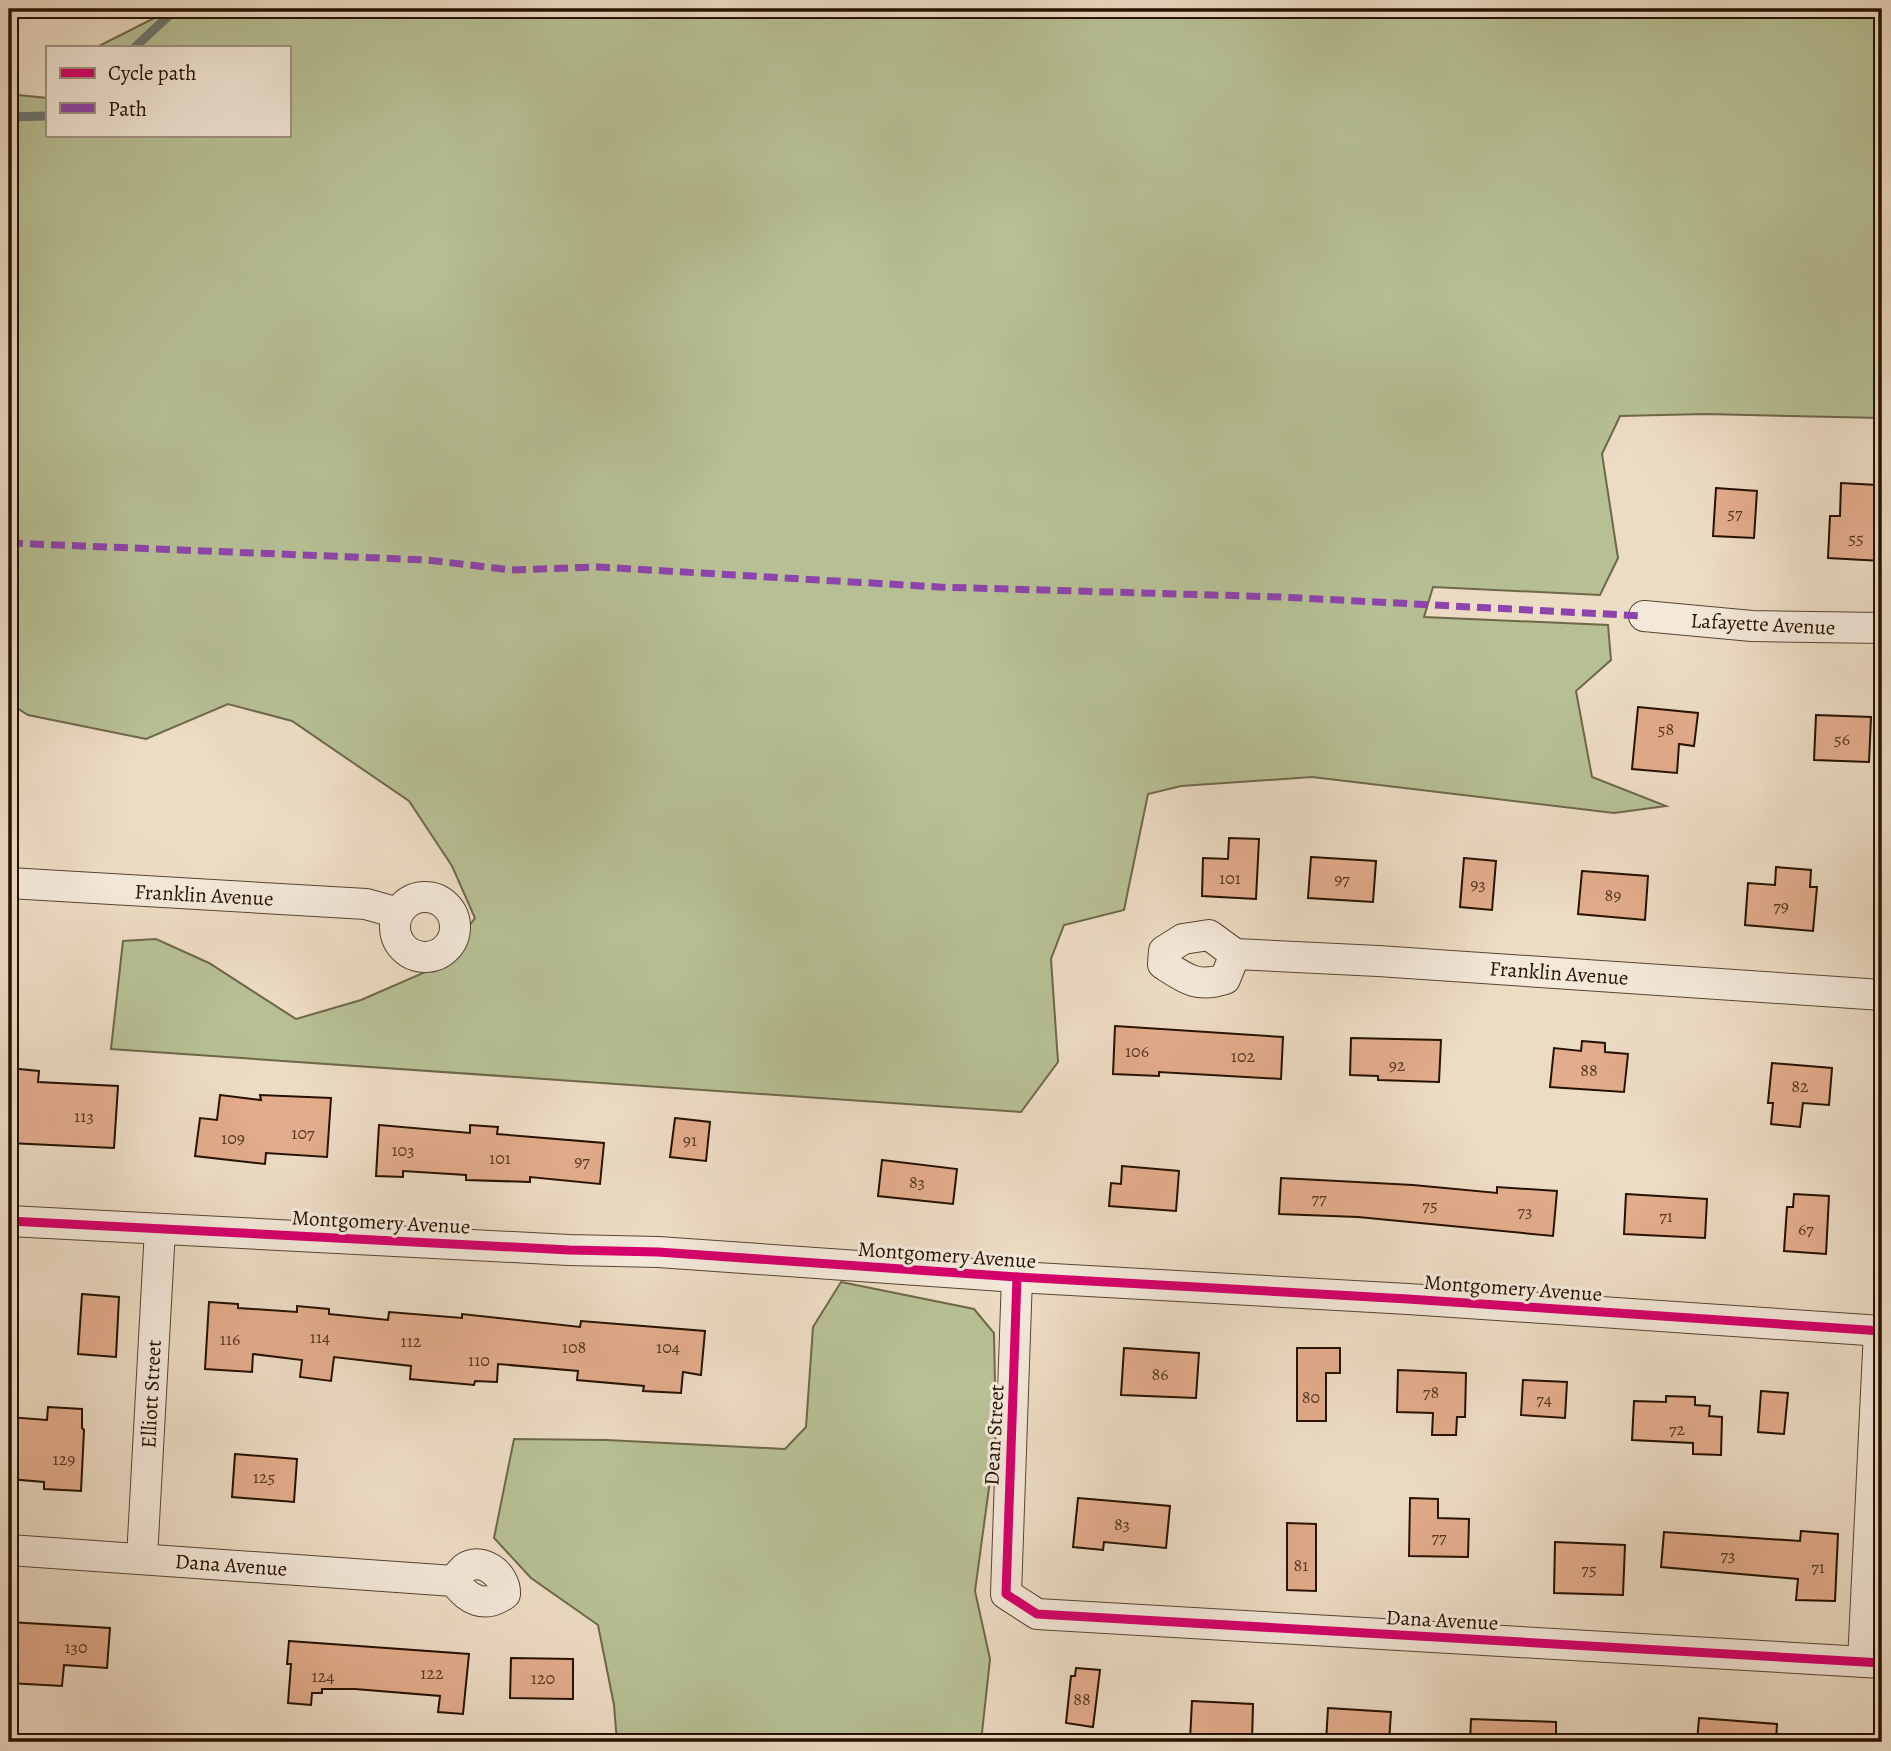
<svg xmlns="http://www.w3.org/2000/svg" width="1891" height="1751" viewBox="0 0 1891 1751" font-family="Alegreya,serif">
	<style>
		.green { fill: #b7c095; stroke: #6e684a; stroke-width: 2 }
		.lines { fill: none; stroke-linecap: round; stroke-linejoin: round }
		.stream { stroke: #6c7670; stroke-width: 9 }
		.building { fill: #e3ac8c; stroke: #261100; stroke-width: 2 }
		.street-casing { stroke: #584431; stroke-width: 32 }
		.street { stroke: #f3e8d9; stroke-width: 30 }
		.quiet { stroke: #8e44ad; stroke-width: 7; stroke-dasharray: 14 7; stroke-linecap: butt }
		.cycleway-casing { stroke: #f3e8d9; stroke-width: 13 }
		.cycleway { stroke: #d6006c; stroke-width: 9 }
		.labels { text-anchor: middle; stroke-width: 6; stroke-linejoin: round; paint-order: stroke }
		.number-label { font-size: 18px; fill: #553823 }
		.street-label { font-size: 21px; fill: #261100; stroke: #f3e8d9 }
	</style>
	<rect width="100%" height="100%" fill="#eddcc4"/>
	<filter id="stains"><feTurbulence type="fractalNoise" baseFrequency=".00286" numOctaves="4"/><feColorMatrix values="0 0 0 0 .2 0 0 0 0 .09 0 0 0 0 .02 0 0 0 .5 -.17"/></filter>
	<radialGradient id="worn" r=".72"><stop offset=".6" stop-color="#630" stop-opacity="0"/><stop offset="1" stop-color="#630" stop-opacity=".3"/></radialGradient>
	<!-- green -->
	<g class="green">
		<polygon points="172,9 1882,9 1882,418 1705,414 1620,416 1602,454 1618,558 1600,595 1433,587 1424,617 1608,625 1611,660 1576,691 1592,777 1666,806 1614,813 1312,777 1181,786 1148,794 1124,910 1064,925 1051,959 1058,1062 1021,1112 111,1049 123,941 156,939 209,963 296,1019 361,1000 437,967 475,918 452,866 409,801 292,721 228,704 146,739 28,715 9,703 9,94 47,98 47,135 289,135 289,47 97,47"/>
		<polygon points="841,1282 974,1309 994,1333 996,1436 975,1591 990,1659 981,1742 617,1742 614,1705 598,1625 531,1578 494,1538 514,1439 607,1440 785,1449 806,1427 813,1327"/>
	</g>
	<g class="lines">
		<!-- stream -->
		<g class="stream">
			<polyline points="135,47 176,9"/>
			<polyline points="9,117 47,116"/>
		</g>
	</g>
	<!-- building -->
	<g class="building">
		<polygon points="1841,483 1877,485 1875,517 1882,518 1882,561 1828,558 1830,516 1840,516"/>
		<polygon points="1716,488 1757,491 1754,538 1713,536"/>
		<polygon points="1638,707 1698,713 1694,746 1679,744 1677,773 1632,769"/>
		<polygon points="1816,715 1871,717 1869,762 1814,760"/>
		<polygon points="1229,838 1259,839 1256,899 1202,896 1203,858 1228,859"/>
		<polygon points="1311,857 1376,861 1373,902 1308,898"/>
		<polygon points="1464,858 1496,861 1492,910 1460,907"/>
		<polygon points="1776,867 1811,870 1810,887 1817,887 1813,931 1745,925 1748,883 1775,885"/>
		<polygon points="1582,871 1648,876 1645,920 1578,914"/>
		<polygon points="1115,1026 1283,1037 1281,1079 1159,1072 1159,1076 1113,1074"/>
		<polygon points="1351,1038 1441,1040 1439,1082 1378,1080 1378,1076 1350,1075"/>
		<polygon points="1582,1041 1605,1043 1605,1052 1628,1054 1624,1092 1550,1087 1554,1048 1581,1051"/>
		<polygon points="1772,1063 1832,1068 1829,1105 1803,1103 1800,1127 1771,1124 1773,1103 1768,1103"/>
		<polygon points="9,1068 39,1071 38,1082 118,1086 114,1148 9,1143"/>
		<polygon points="220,1095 261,1100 260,1095 331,1098 327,1157 266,1153 265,1164 195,1156 200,1118 217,1120"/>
		<polygon points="675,1118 710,1122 706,1161 670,1157"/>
		<polygon points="379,1125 470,1133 470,1125 498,1127 497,1134 604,1143 600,1184 530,1177 530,1182 466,1180 466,1175 403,1171 403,1177 376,1176"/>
		<polygon points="882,1160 957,1169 953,1204 878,1196"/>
		<polygon points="1122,1166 1179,1171 1176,1211 1109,1206 1111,1183 1121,1184"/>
		<polygon points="1281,1178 1413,1185 1497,1193 1497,1187 1557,1191 1553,1236 1358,1217 1279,1214"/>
		<polygon points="1626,1194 1707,1199 1705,1238 1624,1234"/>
		<polygon points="1794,1194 1829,1196 1826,1254 1784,1251 1787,1207 1793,1207"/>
		<polygon points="82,1294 119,1297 116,1357 78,1354"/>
		<polygon points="209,1302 238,1304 238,1308 297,1312 297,1306 329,1309 329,1314 388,1320 389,1312 462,1318 462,1314 580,1327 581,1321 705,1331 701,1375 683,1372 681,1393 643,1391 644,1386 577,1380 578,1371 498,1364 497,1382 475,1381 474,1385 410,1379 411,1366 334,1357 331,1381 300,1377 302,1360 253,1354 252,1372 205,1369"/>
		<polygon points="1124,1348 1199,1353 1196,1398 1121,1395"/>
		<polygon points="1297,1348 1340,1348 1340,1373 1326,1373 1326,1421 1297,1421"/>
		<polygon points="1398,1370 1466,1373 1465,1417 1457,1417 1456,1435 1432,1435 1433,1413 1397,1412"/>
		<polygon points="1523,1380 1567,1382 1565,1418 1521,1415"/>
		<polygon points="1761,1391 1788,1393 1784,1434 1758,1432"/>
		<polygon points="1666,1396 1695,1397 1695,1405 1710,1406 1709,1416 1722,1417 1721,1455 1693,1454 1693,1443 1632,1440 1634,1401 1666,1402"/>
		<polygon points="48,1407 82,1409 82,1428 84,1430 81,1491 44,1489 44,1482 9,1479 9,1417 47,1420"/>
		<polygon points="235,1454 297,1459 294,1502 232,1497"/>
		<polygon points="1078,1498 1170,1506 1166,1548 1104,1542 1103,1550 1073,1547"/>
		<polygon points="1410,1498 1438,1499 1438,1518 1469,1519 1468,1557 1409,1556"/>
		<polygon points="1287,1523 1316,1524 1316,1591 1287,1590"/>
		<polygon points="1801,1531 1838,1534 1835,1601 1796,1600 1798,1579 1661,1567 1664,1532 1800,1541"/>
		<polygon points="1555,1542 1625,1545 1623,1595 1554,1593"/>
		<polygon points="9,1622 110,1628 107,1668 64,1665 62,1686 9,1683"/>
		<polygon points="289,1641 469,1654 463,1714 438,1712 440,1696 355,1689 322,1689 322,1693 312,1693 311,1705 288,1703 291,1664 287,1664"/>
		<polygon points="511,1658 573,1659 573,1699 510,1698"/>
		<polygon points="1076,1668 1100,1670 1093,1727 1066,1723 1071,1676 1075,1676"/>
		<polygon points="1192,1701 1253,1704 1252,1742 1190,1740"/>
		<polygon points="1328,1708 1391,1712 1389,1742 1326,1742"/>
		<polygon points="1699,1718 1777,1724 1776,1742 1697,1742"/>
		<polygon points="1471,1719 1556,1722 1556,1742 1470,1742"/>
	</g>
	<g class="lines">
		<!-- street casing -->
		<g class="street-casing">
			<g id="street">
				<polyline points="1644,616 1752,626 1882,628"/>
				<polyline points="9,883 366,904 398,913"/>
				<circle cx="425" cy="927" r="30"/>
				<path d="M 1235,954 L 1225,979 C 1197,988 1186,979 1163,964 L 1164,951 L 1183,939 L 1209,935 L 1235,954 L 1378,961 L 1882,995"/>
				<polyline points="9,1221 569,1250 658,1252 1017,1277 1408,1299 1882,1331"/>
				<polyline points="1017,1277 1006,1594 1037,1614 1882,1663"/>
				<path d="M 9,1550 L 454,1581 C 468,1600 484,1609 505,1594 C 506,1575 482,1556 465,1568 C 461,1571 457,1577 454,1581"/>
				<polyline points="142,1558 160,1229"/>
				<polyline points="1863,1662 1879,1331"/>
			</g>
		</g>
		<!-- street -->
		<use href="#street" class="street"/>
		<!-- quiet -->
		<polyline class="quiet" points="9,543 427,560 512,570 598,567 939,587 1281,597 1644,616"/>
		<!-- cycleway casing -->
		<g class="cycleway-casing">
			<g id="cycleway">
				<polyline points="9,1221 569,1250 658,1252 1017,1277 1408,1299 1882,1331"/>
				<polyline points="1017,1277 1006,1594 1037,1614 1882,1663"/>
			</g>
		</g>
		<!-- cycleway -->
		<use href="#cycleway" class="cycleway"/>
	</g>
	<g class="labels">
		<!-- number labels -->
		<g class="number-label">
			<text x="1735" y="519">57</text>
			<text x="1856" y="544">55</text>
			<text x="1666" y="735">58</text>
			<text x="1842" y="745">56</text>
			<text x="1230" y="884">101</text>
			<text x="1342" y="885">97</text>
			<text x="1478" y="890">93</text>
			<text x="1613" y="901">89</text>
			<text x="1781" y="912">79</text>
			<text x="1137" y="1057">106</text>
			<text x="1243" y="1062">102</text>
			<text x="1397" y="1071">92</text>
			<text x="1589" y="1076">88</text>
			<text x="1800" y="1092">82</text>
			<text x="84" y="1122">113</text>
			<text x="303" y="1139">107</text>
			<text x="233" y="1144">109</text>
			<text x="690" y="1146">91</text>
			<text x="403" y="1156">103</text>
			<text x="500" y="1164">101</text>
			<text x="582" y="1167">97</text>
			<text x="917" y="1188">83</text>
			<text x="1319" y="1204">77</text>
			<text x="1430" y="1211">75</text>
			<text x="1525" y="1217">73</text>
			<text x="1666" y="1222">71</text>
			<text x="1806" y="1235">67</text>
			<text x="320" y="1343">114</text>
			<text x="230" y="1345">116</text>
			<text x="411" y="1347">112</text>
			<text x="574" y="1353">108</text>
			<text x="668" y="1353">104</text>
			<text x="479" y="1366">110</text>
			<text x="1160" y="1380">86</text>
			<text x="1431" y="1398">78</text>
			<text x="1311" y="1403">80</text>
			<text x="1544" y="1405">74</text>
			<text x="1677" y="1435">72</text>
			<text x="64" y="1465">129</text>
			<text x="264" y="1483">125</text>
			<text x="1122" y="1530">83</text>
			<text x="1439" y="1543">77</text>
			<text x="1728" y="1561">73</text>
			<text x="1301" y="1571">81</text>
			<text x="1818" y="1573">71</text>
			<text x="1589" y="1575">75</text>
			<text x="76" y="1653">130</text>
			<text x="432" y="1679">122</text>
			<text x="323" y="1682">124</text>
			<text x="543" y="1684">120</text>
			<text x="1082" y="1705">88</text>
		</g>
		<!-- street labels -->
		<g class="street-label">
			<text transform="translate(1763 624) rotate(3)" y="7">Lafayette Avenue</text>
			<text transform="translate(204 895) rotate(3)" y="7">Franklin Avenue</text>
			<text transform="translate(1559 973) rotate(4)" y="7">Franklin Avenue</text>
			<text transform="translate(381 1222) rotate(3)" y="7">Montgomery Avenue</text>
			<text transform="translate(947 1255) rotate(4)" y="7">Montgomery Avenue</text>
			<text transform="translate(1513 1288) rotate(4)" y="7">Montgomery Avenue</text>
			<text transform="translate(151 1394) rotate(-87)" y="7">Elliott Street</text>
			<text transform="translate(994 1435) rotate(-87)" y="7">Dean Street</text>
			<text transform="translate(231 1565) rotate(4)" y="7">Dana Avenue</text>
			<text transform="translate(1442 1620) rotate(3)" y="7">Dana Avenue</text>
		</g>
	</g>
	<!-- margin -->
	<rect width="1891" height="1751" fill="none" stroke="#eddcc4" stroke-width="35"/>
	<rect x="10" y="10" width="1870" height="1730" fill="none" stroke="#261100" stroke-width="3.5"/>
	<rect x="18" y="18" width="1856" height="1716" fill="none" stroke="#261100" stroke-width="2"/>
	<!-- legend -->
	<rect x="46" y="46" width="245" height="91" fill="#f3e8d9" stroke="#a19282" stroke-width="2"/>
	<rect x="60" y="68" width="35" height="10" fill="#d6006c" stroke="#a19282" stroke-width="2"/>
	<text x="108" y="80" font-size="21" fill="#261100">Cycle path</text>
	<rect x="60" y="103" width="35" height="10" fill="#8e44ad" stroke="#a19282" stroke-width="2"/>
	<text x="108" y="116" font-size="21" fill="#261100">Path</text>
	<rect width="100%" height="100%" filter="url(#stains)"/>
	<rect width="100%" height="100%" fill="url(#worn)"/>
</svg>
